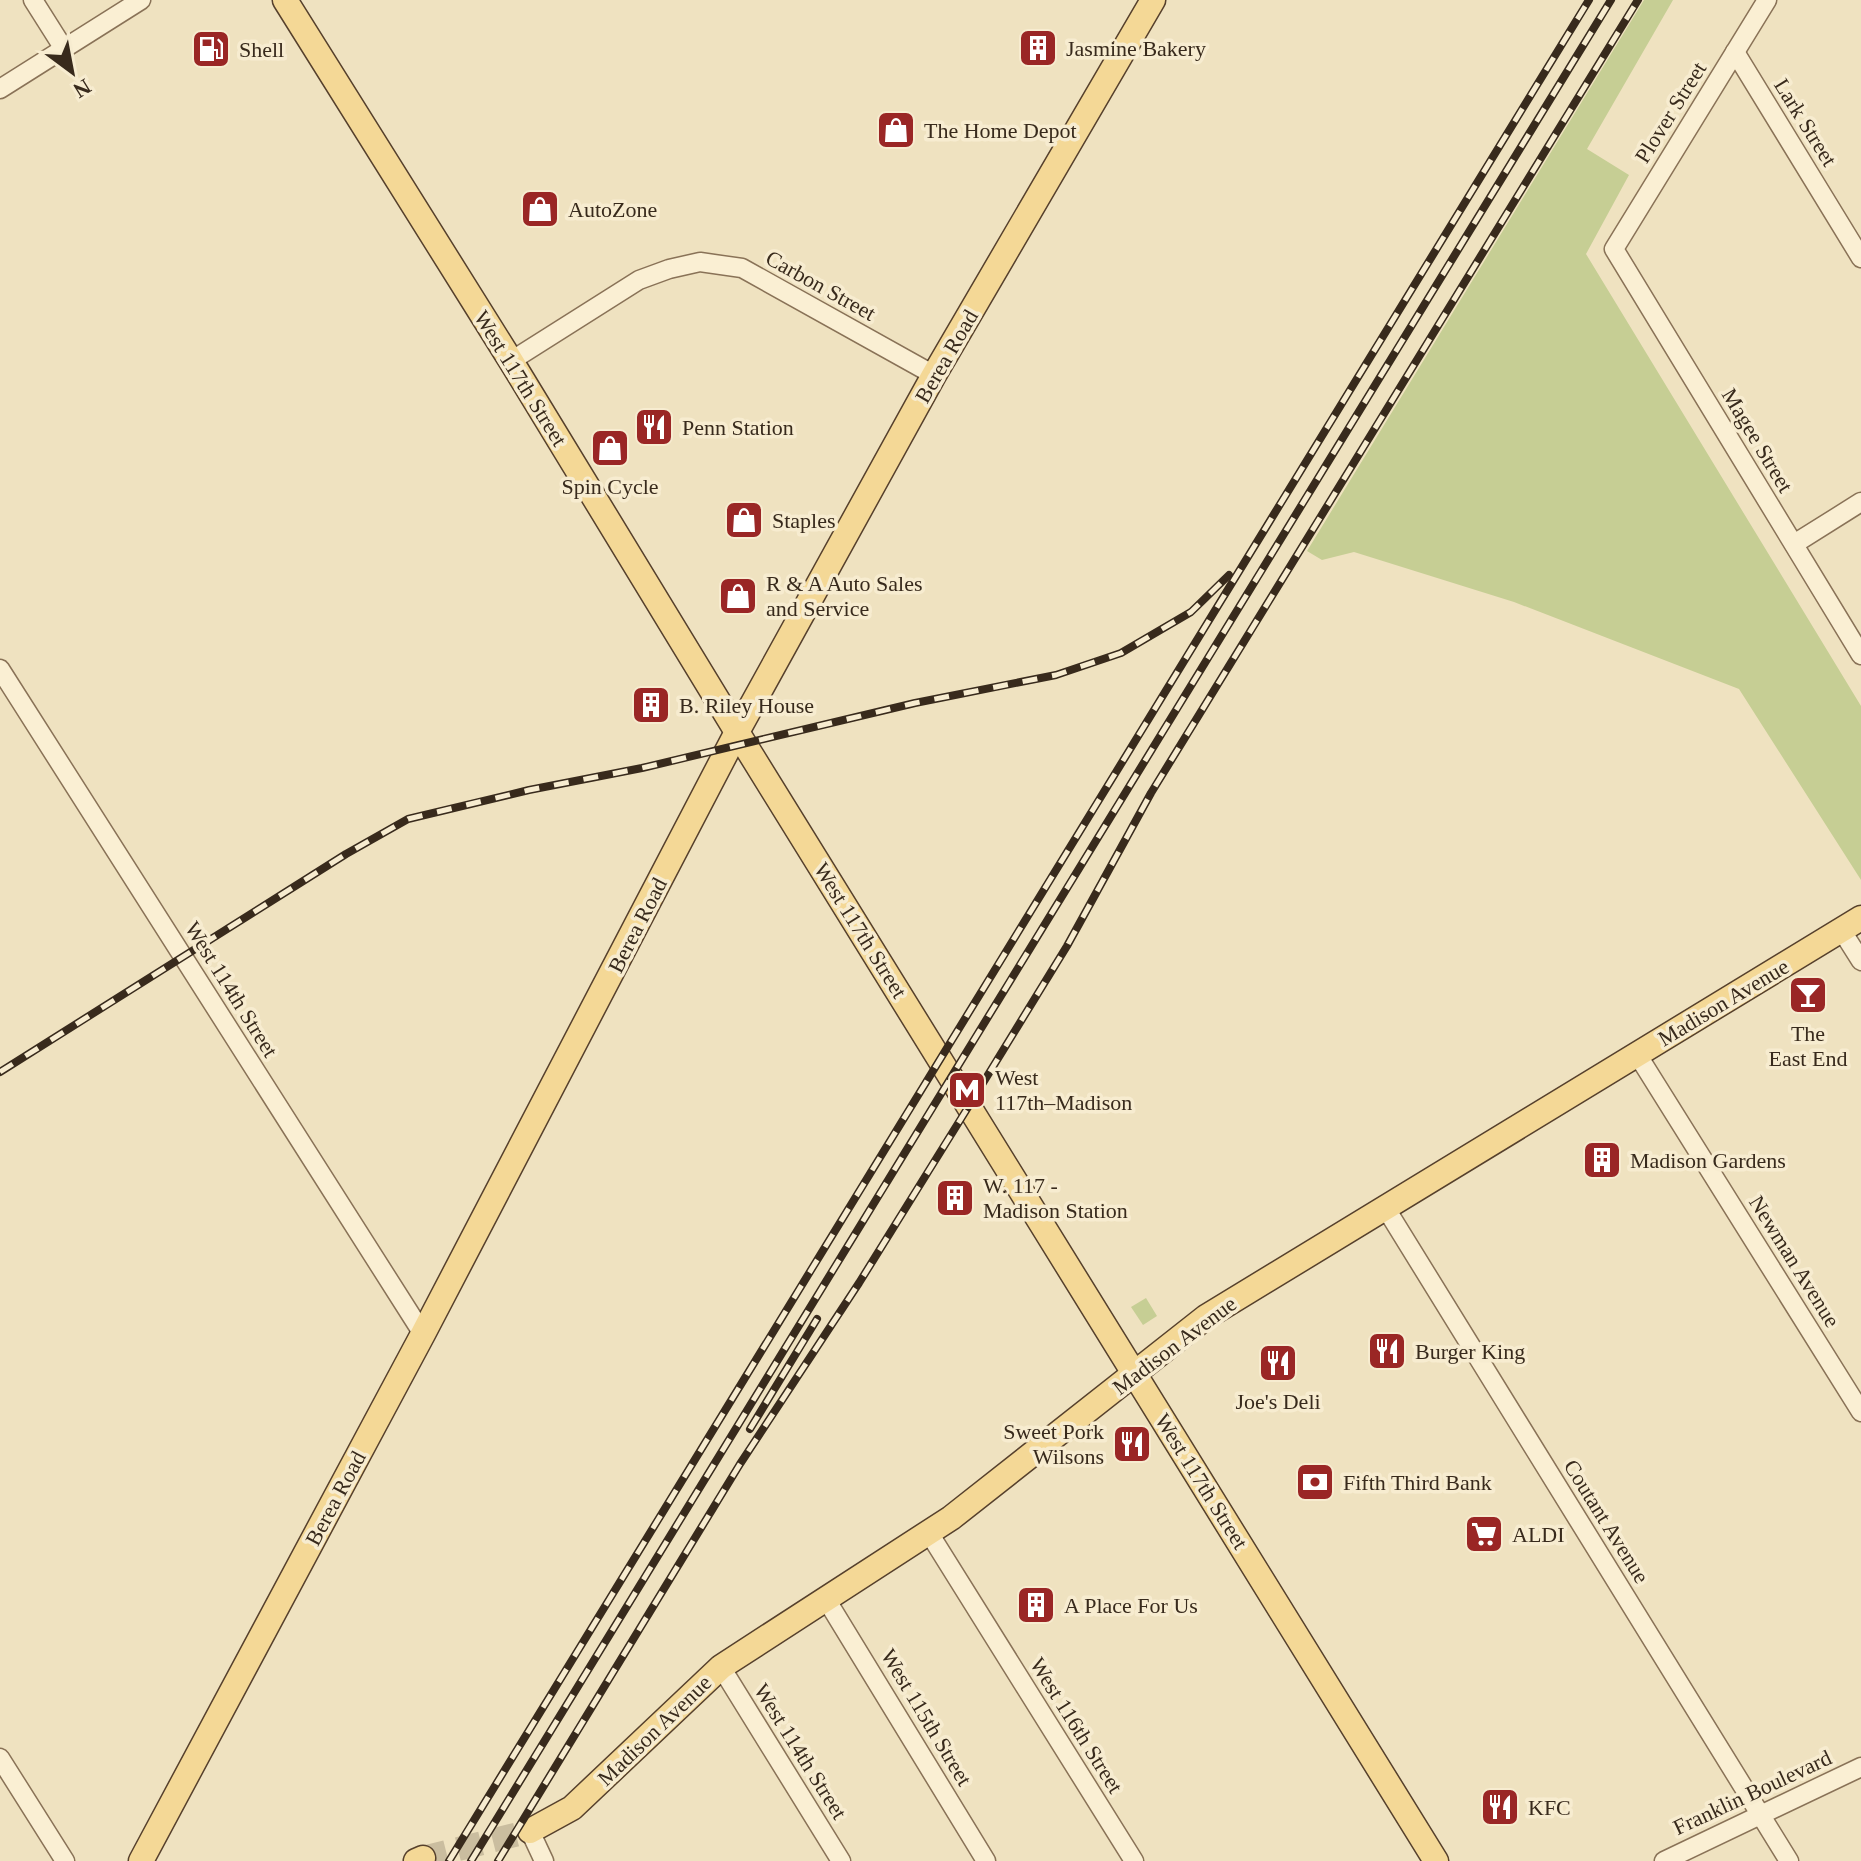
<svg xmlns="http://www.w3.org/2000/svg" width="1861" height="1861" viewBox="0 0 1861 1861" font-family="'Times New Roman',serif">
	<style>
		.green { fill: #c6ce94 }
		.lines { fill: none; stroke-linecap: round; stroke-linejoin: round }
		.major-tunnel { stroke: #cabd9f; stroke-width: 24; stroke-dasharray: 24 12; stroke-linecap: butt }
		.minor-casing { stroke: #897257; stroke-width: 21 }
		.major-casing { stroke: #56402c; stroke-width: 27 }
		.minor { stroke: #faefd3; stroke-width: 18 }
		.major { stroke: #f4d896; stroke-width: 24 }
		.rail-casing { stroke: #382a1c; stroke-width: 8 }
		.rail { stroke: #f7ecd0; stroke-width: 5; stroke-dasharray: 15; stroke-linecap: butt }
		.labels { text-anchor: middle; stroke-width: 7; stroke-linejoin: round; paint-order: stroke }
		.poi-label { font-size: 22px; fill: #382a1c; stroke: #f7ecd0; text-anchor: start }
		.street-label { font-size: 22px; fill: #382a1c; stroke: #f7ecd0 }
	</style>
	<rect width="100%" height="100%" fill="#efe2c0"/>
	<!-- green -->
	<g class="green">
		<polygon points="1644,0 1673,0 1587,149 1629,175 1586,254 1861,706 1861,880 1739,689 1514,602 1354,552 1322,560 1307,551"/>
		<polygon points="1146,1298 1157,1316 1143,1325 1131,1307"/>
	</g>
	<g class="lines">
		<!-- major-tunnel -->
		<polyline class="major-tunnel" points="423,1858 530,1831"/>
		<!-- minor casing -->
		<g class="minor-casing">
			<g id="minor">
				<polyline points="33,0 64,49"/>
				<polyline points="1767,0 1614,249 1861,655"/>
				<polyline points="1735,52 1861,258"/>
				<polyline points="0,89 141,0"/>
				<polyline points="511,361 639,280 669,269 700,262 742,268 934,375"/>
				<polyline points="1794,544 1861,502"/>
				<polyline points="0,669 423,1334"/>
				<polyline points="1842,931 1861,961"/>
				<polyline points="1637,1054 1861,1412"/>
				<polyline points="1385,1207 1789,1861"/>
				<polyline points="929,1533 1134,1861"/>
				<polyline points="826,1599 986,1861"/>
				<polyline points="721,1667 841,1861"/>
				<polyline points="0,1758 65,1861"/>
				<polyline points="530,1831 544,1861"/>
				<polyline points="1664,1861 1861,1767"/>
			</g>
		</g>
		<!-- major casing -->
		<g class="major-casing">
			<g id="major">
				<polyline points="285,0 511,361 737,732 1436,1861"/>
				<polyline points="530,1831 572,1808 721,1667 951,1518 1206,1317 1861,918"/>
				<polyline points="141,1861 423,1334 737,732 934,375 1153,0"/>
				<polyline points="416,1861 423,1858"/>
			</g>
		</g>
		<!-- minor -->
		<use href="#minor" class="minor"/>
		<!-- major -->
		<use href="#major" class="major"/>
		<!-- rail casing -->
		<g class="rail-casing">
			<g id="rail">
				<polyline points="0,1072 346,854 408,819 529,790 642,768 915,703 1056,675 1121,653 1191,612 1229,575"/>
				<polyline points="750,1429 817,1319"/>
				<polyline points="449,1861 1589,0"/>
				<polyline points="471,1861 1611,0"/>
				<polyline points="498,1861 740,1464 859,1283 967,1109 1067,946 1151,793 1638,0"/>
			</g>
		</g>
		<!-- rail -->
		<use href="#rail" class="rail"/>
	</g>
	<!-- icons -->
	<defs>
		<g id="building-square" transform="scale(2)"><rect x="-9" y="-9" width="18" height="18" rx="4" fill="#9a2625" stroke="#f7ecd0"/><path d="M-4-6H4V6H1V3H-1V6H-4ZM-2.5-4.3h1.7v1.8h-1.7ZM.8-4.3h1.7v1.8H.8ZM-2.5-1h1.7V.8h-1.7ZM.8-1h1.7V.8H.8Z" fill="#fff"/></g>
		<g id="fuel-square" transform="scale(2)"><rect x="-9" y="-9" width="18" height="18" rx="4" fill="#9a2625" stroke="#f7ecd0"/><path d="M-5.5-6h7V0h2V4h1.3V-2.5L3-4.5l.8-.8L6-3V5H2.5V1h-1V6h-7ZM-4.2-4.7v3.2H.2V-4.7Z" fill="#fff"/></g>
		<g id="shop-square" transform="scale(2)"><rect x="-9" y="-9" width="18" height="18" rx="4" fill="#9a2625" stroke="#f7ecd0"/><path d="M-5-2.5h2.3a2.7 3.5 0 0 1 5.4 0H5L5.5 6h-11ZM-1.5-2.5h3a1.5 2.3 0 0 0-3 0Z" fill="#fff"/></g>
		<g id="restaurant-square" transform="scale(2)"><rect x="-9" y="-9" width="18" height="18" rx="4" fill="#9a2625" stroke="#f7ecd0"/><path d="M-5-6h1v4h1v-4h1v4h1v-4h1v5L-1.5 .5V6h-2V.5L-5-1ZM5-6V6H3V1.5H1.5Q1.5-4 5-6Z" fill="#fff"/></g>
		<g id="bar-square" transform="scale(2)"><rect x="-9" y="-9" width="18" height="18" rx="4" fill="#9a2625" stroke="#f7ecd0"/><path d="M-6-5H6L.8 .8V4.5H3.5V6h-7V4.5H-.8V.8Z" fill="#fff"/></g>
		<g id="metro-square" transform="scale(2)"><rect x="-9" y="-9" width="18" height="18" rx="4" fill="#9a2625" stroke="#f7ecd0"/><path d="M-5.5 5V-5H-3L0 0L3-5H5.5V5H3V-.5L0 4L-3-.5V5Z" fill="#fff"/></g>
		<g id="bank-square" transform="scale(2)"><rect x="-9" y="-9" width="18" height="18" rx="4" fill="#9a2625" stroke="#f7ecd0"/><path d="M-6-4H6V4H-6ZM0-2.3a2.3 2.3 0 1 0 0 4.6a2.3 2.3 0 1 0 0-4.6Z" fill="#fff"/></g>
		<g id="supermarket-square" transform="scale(2)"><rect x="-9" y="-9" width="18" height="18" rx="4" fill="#9a2625" stroke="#f7ecd0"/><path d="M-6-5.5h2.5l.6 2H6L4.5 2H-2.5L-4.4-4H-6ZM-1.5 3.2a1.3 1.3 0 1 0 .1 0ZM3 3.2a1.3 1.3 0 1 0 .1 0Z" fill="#fff"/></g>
	</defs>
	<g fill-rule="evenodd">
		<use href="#building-square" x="1038" y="48"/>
		<use href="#fuel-square" x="211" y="49"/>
		<use href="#shop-square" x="896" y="130"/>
		<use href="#shop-square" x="540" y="209"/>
		<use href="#restaurant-square" x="654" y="427"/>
		<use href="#shop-square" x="610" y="448"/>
		<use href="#shop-square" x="744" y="520"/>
		<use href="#shop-square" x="738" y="596"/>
		<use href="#building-square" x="651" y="705"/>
		<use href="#bar-square" x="1808" y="995"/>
		<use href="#metro-square" x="967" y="1090"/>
		<use href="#building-square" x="1602" y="1160"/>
		<use href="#building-square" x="955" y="1198"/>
		<use href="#restaurant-square" x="1387" y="1351"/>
		<use href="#restaurant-square" x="1278" y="1363"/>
		<use href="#restaurant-square" x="1132" y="1444"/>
		<use href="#bank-square" x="1315" y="1482"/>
		<use href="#supermarket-square" x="1484" y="1534"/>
		<use href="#building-square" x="1036" y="1605"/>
		<use href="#restaurant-square" x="1500" y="1807"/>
	</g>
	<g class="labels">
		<!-- poi labels -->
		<g class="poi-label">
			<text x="1066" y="56">Jasmine Bakery</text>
			<text x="239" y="57">Shell</text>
			<text x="924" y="138">The Home Depot</text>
			<text x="568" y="217">AutoZone</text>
			<text x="682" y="435">Penn Station</text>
			<text x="610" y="494" text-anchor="middle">Spin Cycle</text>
			<text x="772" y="528">Staples</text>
			<text x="766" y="591">R &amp; A Auto Sales<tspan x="766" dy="25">and Service</tspan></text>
			<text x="679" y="713">B. Riley House</text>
			<text x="1808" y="1041" text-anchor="middle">The<tspan x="1808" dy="25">East End</tspan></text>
			<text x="995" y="1085">West<tspan x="995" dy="25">117th–Madison</tspan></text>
			<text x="1630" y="1168">Madison Gardens</text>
			<text x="983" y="1193">W. 117 -<tspan x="983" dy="25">Madison Station</tspan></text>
			<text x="1415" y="1359">Burger King</text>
			<text x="1278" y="1409" text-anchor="middle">Joe's Deli</text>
			<text x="1104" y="1439" text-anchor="end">Sweet Pork<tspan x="1104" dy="25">Wilsons</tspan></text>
			<text x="1343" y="1490">Fifth Third Bank</text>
			<text x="1512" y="1542">ALDI</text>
			<text x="1064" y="1613">A Place For Us</text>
			<text x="1528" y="1815">KFC</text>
		</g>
		<!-- street labels -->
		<g class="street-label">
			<text transform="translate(1670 112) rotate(-58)" y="8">Plover Street</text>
			<text transform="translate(1806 122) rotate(58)" y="8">Lark Street</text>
			<text transform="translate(821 285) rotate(29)" y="8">Carbon Street</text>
			<text transform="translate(946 356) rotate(-60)" y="8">Berea Road</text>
			<text transform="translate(521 378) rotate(58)" y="8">West 117th Street</text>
			<text transform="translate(1758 440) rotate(59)" y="8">Magee Street</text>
			<text transform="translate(637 925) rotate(-63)" y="8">Berea Road</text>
			<text transform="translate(861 930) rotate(58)" y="8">West 117th Street</text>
			<text transform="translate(232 989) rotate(58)" y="8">West 114th Street</text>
			<text transform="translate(1723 1002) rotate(-31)" y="8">Madison Avenue</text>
			<text transform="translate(1795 1261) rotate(58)" y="8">Newman Avenue</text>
			<text transform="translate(1174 1345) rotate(-37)" y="8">Madison Avenue</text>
			<text transform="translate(1202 1481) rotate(58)" y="8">West 117th Street</text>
			<text transform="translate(335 1498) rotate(-62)" y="8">Berea Road</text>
			<text transform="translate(1607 1521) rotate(58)" y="8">Coutant Avenue</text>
			<text transform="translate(927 1717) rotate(59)" y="8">West 115th Street</text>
			<text transform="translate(1077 1725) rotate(58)" y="8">West 116th Street</text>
			<text transform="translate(654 1730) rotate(-44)" y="8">Madison Avenue</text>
			<text transform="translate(801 1751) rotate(58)" y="8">West 114th Street</text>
			<text transform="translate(1752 1792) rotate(-25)" y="8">Franklin Boulevard</text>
		</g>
	</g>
	<!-- north arrow -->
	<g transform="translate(72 72) rotate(148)" stroke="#f7ecd0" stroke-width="6" paint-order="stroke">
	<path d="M0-6L14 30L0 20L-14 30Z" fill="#382a1c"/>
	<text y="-12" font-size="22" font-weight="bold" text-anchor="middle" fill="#382a1c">N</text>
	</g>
</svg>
